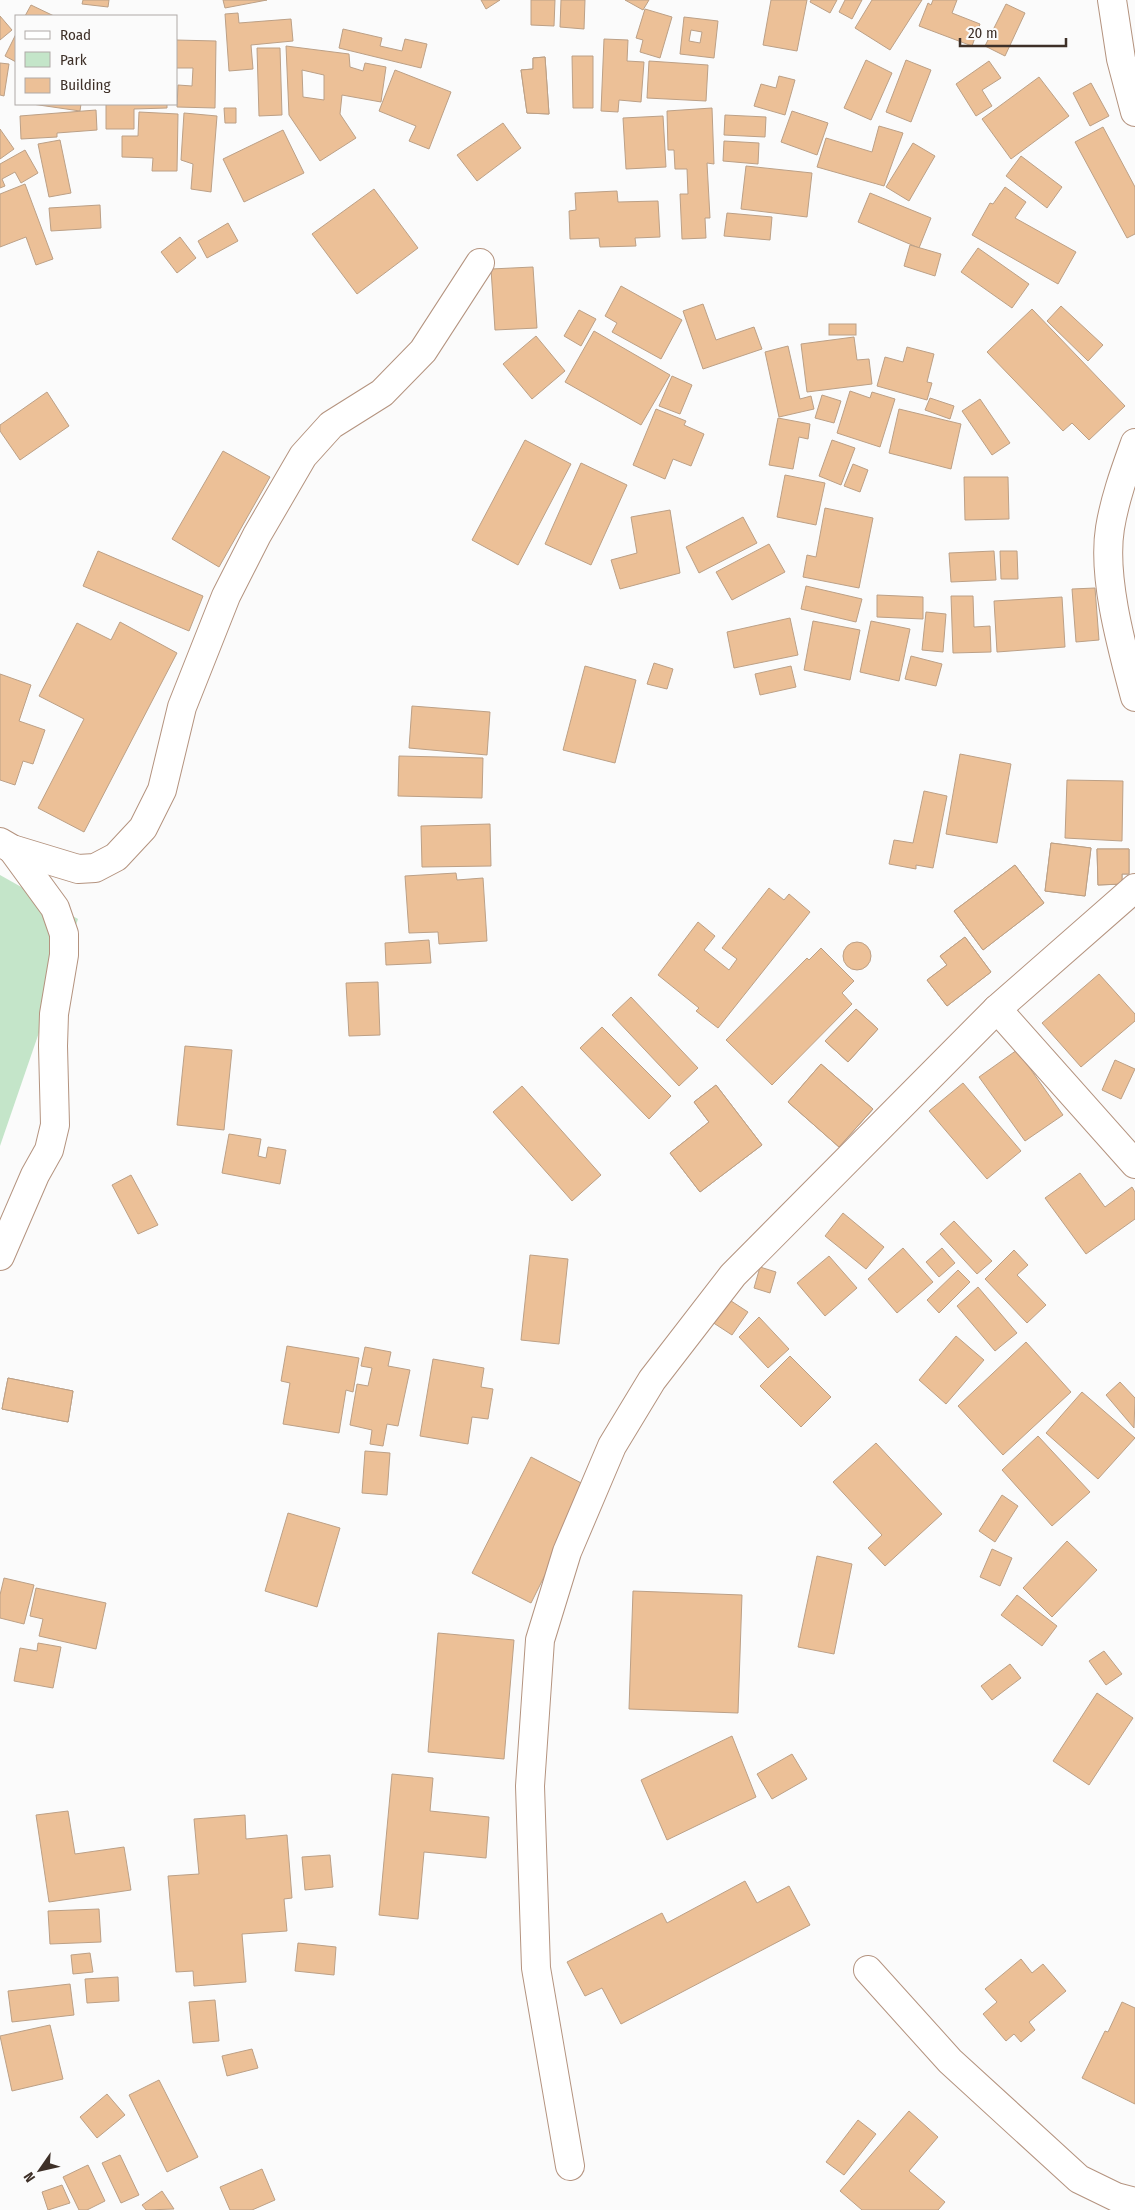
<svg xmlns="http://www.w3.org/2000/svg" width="1135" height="2210" viewBox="0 0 1135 2210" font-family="'Fira Sans Condensed',sans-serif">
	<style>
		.green { fill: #c4e5c9 }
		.building { fill: #ecc097; stroke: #bca086; fill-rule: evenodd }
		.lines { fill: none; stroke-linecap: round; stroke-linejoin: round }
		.minor-casing { stroke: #b4937f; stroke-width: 30 }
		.minor { stroke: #fff; stroke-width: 28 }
	</style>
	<rect width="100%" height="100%" fill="#fbfbfb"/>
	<!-- green -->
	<polygon class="green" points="0,875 78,919 0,1146"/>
	<!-- building -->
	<g class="building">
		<polygon points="83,0 109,0 108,7 82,4"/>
		<polygon points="223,0 267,0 225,8"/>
		<polygon points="481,0 500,0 486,9"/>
		<polygon points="531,0 555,0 554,26 531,25"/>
		<polygon points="561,0 585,0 584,29 560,27"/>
		<polygon points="625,0 649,0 643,10"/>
		<polygon points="771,0 807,0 797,51 763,45"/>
		<polygon points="811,0 837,0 830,13 810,2"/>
		<polygon points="845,0 862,0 852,19 839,12"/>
		<polygon points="872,0 922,0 890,50 855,28"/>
		<polygon points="933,0 957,0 952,13 980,24 972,46 919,26 928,3 931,5"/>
		<polygon points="1006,4 1025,13 1005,56 985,46"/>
		<polygon points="31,5 54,16 25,16"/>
		<polygon points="645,9 672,17 660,58 640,52 643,40 636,38"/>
		<polygon points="238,13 239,23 291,19 293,41 251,45 253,69 229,71 225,14"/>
		<polygon points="0,16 12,30 0,40"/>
		<path d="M 684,17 L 718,21 L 714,58 L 680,54 ZM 691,30 L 702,32 L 700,43 L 689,41 Z"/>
		<polygon points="343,29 382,38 380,46 402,51 405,39 427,44 421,68 339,48"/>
		<polygon points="16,34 16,62 5,56"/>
		<polygon points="604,39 628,40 627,61 644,62 641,102 619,100 618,112 601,111"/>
		<polygon points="176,40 216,41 215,108 177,107 178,85 192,86 193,68 176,68"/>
		<path d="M 286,46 L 349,54 L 350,67 L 363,71 L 365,63 L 386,67 L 381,102 L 342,95 L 340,114 L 356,138 L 320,161 L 289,115 ZM 302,70 L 324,75 L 324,100 L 303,97 Z"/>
		<polygon points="257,48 280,48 282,115 259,116"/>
		<polygon points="572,56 593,56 593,108 573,108"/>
		<polygon points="545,57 549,114 527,113 521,70 533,69 533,58"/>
		<polygon points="545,57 549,114 527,113 521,70 533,69 533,58"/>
		<polygon points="866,60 892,73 871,120 844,108"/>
		<polygon points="906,60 931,70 911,122 886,112"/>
		<polygon points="649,61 708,65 706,101 647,98"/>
		<polygon points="989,61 1001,78 982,90 992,106 976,116 956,84"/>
		<polygon points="0,63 9,64 4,96 0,95"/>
		<polygon points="395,70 451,92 429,149 409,141 416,126 379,111"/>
		<polygon points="779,76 795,80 785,115 754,106 761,84 776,88"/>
		<polygon points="1039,77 1069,116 1011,159 982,119"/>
		<polygon points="1091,83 1109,116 1090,126 1073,93"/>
		<polygon points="32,104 81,104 80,111"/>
		<polygon points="106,104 167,104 167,108 134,109 134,129 106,129"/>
		<polygon points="224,108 236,108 236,123 225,123"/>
		<polygon points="712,108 714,164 707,163 710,218 705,218 706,238 682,239 680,194 688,194 687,169 675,169 674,150 668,150 667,111"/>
		<polygon points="96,110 97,130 57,133 57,137 21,139 20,116"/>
		<polygon points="792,111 828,123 817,155 781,142"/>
		<polygon points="139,112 178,114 177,171 152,171 153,158 122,157 122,136 138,136"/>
		<polygon points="184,113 217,116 211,192 191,189 193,164 181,160"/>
		<polygon points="725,115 766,117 765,137 724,135"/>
		<polygon points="663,116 666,167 626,169 623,118"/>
		<polygon points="503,123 521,148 477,181 457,155"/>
		<polygon points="879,126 903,133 884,186 817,167 826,138 872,152"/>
		<polygon points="1103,127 1135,187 1135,234 1127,238 1075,142"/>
		<polygon points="0,129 14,149 0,159"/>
		<polygon points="283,130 304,173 244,202 223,159"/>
		<polygon points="60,140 71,193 49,197 38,144"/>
		<polygon points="724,141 759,143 758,164 723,161"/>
		<polygon points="913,143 935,156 909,201 886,187"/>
		<polygon points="25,150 38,173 21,183 15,172 2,179 5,186 0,188 0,164"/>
		<polygon points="1021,156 1062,187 1047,208 1006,176"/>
		<polygon points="746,166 812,173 807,217 741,209"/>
		<polygon points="25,184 53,259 36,265 26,237 0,247 0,194"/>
		<polygon points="1005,187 1026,202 1015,218 1076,252 1058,284 972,235 990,203 993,204"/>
		<polygon points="374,189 418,248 357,294 312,234"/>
		<polygon points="617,191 618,202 658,201 660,237 635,238 636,246 600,247 599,238 570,239 569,211 576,210 575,193"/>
		<polygon points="870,193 931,218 919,248 858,222"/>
		<polygon points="100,205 101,228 51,231 49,208"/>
		<polygon points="727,213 772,217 770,240 724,236"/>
		<polygon points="228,223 238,241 207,258 198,241"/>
		<polygon points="180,237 196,258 177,273 161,252"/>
		<polygon points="910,245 941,254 935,276 904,266"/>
		<polygon points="978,248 1029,284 1012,308 961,272"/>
		<polygon points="533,267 537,328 495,330 491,269"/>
		<polygon points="621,286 682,320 661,359 612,332 617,323 605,316"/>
		<polygon points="703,304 716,340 754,327 762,349 703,369 683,311"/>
		<polygon points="1061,306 1103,345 1088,361 1047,321"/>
		<polygon points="1032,309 1125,406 1089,440 1072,423 1063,431 987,352"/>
		<polygon points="579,310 596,319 581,346 564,336"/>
		<rect x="829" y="324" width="27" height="11"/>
		<polygon points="594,331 670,375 641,425 565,382"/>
		<polygon points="536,336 565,371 532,399 503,364"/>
		<polygon points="854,337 857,360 869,359 872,384 807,392 801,344"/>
		<polygon points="788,346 800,399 811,396 814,409 779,417 765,352"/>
		<polygon points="907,347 934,354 927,382 932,383 927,400 877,386 885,357 903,362"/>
		<polygon points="672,376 692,385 680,414 659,406"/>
		<polygon points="850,391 870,398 872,392 895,399 880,447 837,433"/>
		<polygon points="47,392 69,426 20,460 0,431 0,425"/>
		<polygon points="822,395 841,401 834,423 815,418"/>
		<polygon points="930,398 954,406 950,419 925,410"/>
		<polygon points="980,399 1010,443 992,455 962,411"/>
		<polygon points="656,409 686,421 684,425 704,434 691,466 673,459 665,479 633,465"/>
		<polygon points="899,409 961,424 951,469 889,453"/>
		<polygon points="778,418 810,424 808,439 799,437 793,469 769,465"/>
		<polygon points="525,440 571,464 518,565 472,540"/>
		<polygon points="832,440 855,448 841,485 819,476"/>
		<polygon points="223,451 270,477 219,567 172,539"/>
		<polygon points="581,463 627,485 591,565 545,544"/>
		<polygon points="853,464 868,470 860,492 844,486"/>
		<polygon points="785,475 825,483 816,525 777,517"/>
		<polygon points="964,477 1008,477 1009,519 965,520"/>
		<polygon points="825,508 873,518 859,588 803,577 807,555 816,557"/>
		<polygon points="670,510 680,573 620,589 611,560 637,553 631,517"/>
		<polygon points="743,517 757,543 699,573 686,547"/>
		<polygon points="769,544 785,572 732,600 716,572"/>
		<polygon points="98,551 203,596 189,631 83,586"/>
		<polygon points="994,551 996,580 951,582 949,553"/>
		<polygon points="1000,551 1017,551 1018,579 1001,579"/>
		<polygon points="806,586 862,599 856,622 801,609"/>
		<polygon points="1095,588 1099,640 1076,642 1072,589"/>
		<polygon points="877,595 923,597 923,619 877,617"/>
		<polygon points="951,596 973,596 974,627 990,626 991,652 953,653"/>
		<polygon points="1062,597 1065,647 997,652 994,601"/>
		<polygon points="926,612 946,614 943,652 922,650"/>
		<polygon points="790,618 798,655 734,668 727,632"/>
		<polygon points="813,621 860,630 850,680 804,670"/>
		<polygon points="871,621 910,629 899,681 860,672"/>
		<polygon points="120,622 177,653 84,832 38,808 84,719 39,696 77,623 111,640"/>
		<polygon points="911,656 942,664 936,686 905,679"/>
		<polygon points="654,663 673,669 667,689 647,684"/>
		<polygon points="585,666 636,680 615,763 563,750"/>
		<polygon points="791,666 796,687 760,695 755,674"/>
		<polygon points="0,674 31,685 19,721 45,730 33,764 23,761 15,785 0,780"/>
		<polygon points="412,706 490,712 487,755 409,748"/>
		<polygon points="960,754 1011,764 997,843 946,834"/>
		<polygon points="399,756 483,758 482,798 398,796"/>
		<polygon points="1067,780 1123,781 1122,841 1065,838"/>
		<polygon points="924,791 947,796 933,868 916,865 916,869 889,864 894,840 913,843"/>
		<polygon points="490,824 491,866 422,867 421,826"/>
		<polygon points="1051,843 1091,848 1085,896 1045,891"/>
		<polygon points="1051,843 1091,848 1085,896 1045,891"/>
		<polygon points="1097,849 1129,849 1129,874 1122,874 1122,884 1098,885"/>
		<polygon points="1097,849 1129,849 1129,874 1122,874 1122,884 1098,885"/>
		<polygon points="1015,865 1044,903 983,950 954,911"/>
		<polygon points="1015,865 1044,903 983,950 954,911"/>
		<polygon points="456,873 457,880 483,878 487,941 439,944 438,932 409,933 405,876"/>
		<polygon points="769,888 784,900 789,894 810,912 718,1028 696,1011 699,1008 658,975 698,922 715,936 704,950 729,970 737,959 722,948"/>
		<polygon points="965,937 991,972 947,1006 927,980 947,965 940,956"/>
		<polygon points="965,937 991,972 947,1006 927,980 947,965 940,956"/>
		<polygon points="429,940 431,963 386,965 385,943"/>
		<circle cx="857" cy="956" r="14"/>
		<polygon points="821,948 854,981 842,993 852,1004 772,1085 726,1040 807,958 809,960"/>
		<polygon points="1099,974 1135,1014 1135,1021 1081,1067 1042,1023"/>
		<polygon points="378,982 380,1035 349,1036 346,983"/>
		<polygon points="631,997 698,1068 679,1086 612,1015"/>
		<polygon points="856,1009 878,1029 848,1062 825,1041"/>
		<polygon points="856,1009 878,1029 848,1062 825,1041"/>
		<polygon points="602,1027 671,1096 649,1119 580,1048"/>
		<polygon points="185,1046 232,1050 224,1130 177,1125"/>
		<polygon points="1017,1050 1063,1115 1025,1141 979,1077"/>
		<polygon points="1115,1060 1135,1069 1121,1099 1102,1090"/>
		<polygon points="821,1064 873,1109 839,1147 788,1102"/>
		<polygon points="821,1064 873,1109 839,1147 788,1102"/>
		<polygon points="963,1083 1021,1151 987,1179 929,1111"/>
		<polygon points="716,1085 762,1145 700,1192 670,1153 709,1122 694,1102"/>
		<polygon points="716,1085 762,1145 700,1192 670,1153 709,1122 694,1102"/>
		<polygon points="522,1086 601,1175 572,1201 493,1112"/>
		<polygon points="229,1134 261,1139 258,1156 266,1158 268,1147 286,1150 280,1184 222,1173"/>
		<polygon points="1080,1173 1105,1207 1132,1187 1135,1192 1135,1219 1086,1254 1045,1198"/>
		<polygon points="131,1175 158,1225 138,1234 112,1185"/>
		<polygon points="843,1213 884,1247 866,1269 825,1236"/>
		<polygon points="954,1221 992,1261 977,1274 940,1234"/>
		<polygon points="903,1248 933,1282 897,1313 868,1279"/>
		<polygon points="942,1248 955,1263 939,1277 926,1262"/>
		<polygon points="1014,1250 1028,1265 1017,1275 1046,1305 1027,1323 985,1279"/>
		<polygon points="530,1255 568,1259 559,1344 521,1340"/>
		<polygon points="829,1256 857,1288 825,1316 797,1283"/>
		<polygon points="760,1267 776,1272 770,1293 754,1288"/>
		<polygon points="958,1270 970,1282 939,1313 927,1300"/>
		<polygon points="978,1287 1017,1333 995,1351 957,1306"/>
		<polygon points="725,1297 748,1312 732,1335 709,1320"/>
		<polygon points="759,1317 789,1349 768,1368 739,1337"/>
		<polygon points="956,1336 984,1360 946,1404 919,1380"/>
		<polygon points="1026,1342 1071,1392 1003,1455 958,1406"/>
		<polygon points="287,1346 359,1358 353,1392 346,1390 339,1433 283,1424 290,1383 281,1381"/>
		<polygon points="365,1347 391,1352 388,1366 410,1370 398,1426 387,1424 383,1446 370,1444 372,1430 350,1425 357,1384 368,1386 372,1368 361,1366"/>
		<polygon points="790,1356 831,1397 801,1427 760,1386"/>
		<polygon points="433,1359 484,1368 481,1387 493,1389 488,1419 472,1417 468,1444 420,1436"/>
		<polygon points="8,1378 73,1391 68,1422 2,1409"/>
		<polygon points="8,1378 73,1391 68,1422 2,1409"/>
		<polygon points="1120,1382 1135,1398 1134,1428 1106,1395"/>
		<polygon points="1082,1392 1135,1438 1098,1479 1046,1433"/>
		<polygon points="1038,1436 1090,1492 1052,1526 1002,1470"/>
		<polygon points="876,1443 942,1514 885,1566 868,1548 882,1535 833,1482"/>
		<polygon points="365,1451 390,1453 387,1495 362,1493"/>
		<polygon points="531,1457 589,1487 531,1603 472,1573"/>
		<polygon points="1002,1495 1018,1506 995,1542 979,1531"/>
		<polygon points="288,1513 340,1528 317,1607 265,1591"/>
		<polygon points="1067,1541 1097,1570 1052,1617 1023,1588"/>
		<polygon points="992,1549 1012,1558 1000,1586 980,1577"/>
		<polygon points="817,1556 852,1564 834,1654 798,1647"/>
		<polygon points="4,1578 34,1585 24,1624 0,1618 0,1595"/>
		<polygon points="36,1588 106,1603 96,1649 39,1636 43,1619 30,1616"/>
		<polygon points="633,1591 742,1595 738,1713 629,1709"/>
		<polygon points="1017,1595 1057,1626 1042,1646 1001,1615"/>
		<polygon points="438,1633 514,1640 504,1759 428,1752"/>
		<polygon points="38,1643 61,1647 53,1688 14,1681 20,1648 37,1651"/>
		<polygon points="1104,1651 1122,1674 1106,1685 1089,1661"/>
		<polygon points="1010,1664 1021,1678 992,1700 981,1686"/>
		<polygon points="1097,1693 1133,1718 1089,1785 1053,1761"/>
		<polygon points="732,1736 756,1797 667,1840 641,1780"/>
		<polygon points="792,1754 807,1779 772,1799 757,1774"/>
		<polygon points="392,1774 433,1778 430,1811 489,1817 486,1858 424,1852 418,1919 379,1915"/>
		<polygon points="68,1811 75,1854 124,1847 131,1890 49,1902 36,1815"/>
		<polygon points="245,1815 246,1839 287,1835 292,1898 284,1899 287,1931 242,1934 246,1982 194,1986 193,1971 176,1972 168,1876 199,1874 194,1819"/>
		<polygon points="330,1855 333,1887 305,1890 302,1857"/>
		<polygon points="745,1881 757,1903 789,1886 810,1925 621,2024 602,1988 585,1996 567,1962 662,1913 667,1923"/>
		<polygon points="99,1909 101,1942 50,1944 48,1911"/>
		<polygon points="298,1943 336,1947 334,1975 295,1971"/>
		<polygon points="90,1953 93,1972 73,1974 71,1955"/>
		<polygon points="1021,1959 1032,1973 1043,1964 1066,1991 1029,2022 1035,2030 1021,2042 1014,2034 1006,2041 983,2014 997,2002 985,1989"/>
		<polygon points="118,1977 119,2001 87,2003 85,1979"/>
		<polygon points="70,1984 74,2015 12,2022 8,1991"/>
		<polygon points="215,2000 219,2041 193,2043 189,2002"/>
		<polygon points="1122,2002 1135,2008 1135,2104 1082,2078 1105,2031 1108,2032"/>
		<polygon points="50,2025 63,2079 12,2091 0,2036"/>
		<polygon points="252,2049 258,2068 227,2076 222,2056"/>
		<polygon points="159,2080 198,2157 167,2172 129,2095"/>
		<polygon points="107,2094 125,2115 97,2138 80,2117"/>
		<polygon points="909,2111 938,2137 909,2171 945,2202 938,2210 862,2210 840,2191"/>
		<polygon points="858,2120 876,2134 844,2175 826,2162"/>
		<polygon points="120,2155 139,2195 121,2203 102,2163"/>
		<polygon points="88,2165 105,2201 87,2210 79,2210 63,2177"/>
		<polygon points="262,2169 275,2200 252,2210 230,2210 220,2187"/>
		<polygon points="62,2185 70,2203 48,2210 42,2192"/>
		<polygon points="162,2191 174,2209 146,2210 142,2205"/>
	</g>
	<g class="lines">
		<!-- minor casing -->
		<g class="minor-casing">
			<g id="minor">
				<polyline points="1112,0 1121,59 1135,112"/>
				<path d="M 1135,443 C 1125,471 1115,498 1110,528 C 1102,577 1122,648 1135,697"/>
				<polyline points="0,842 12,849 78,869 95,868 116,857 143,828 162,790 182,707 226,596 257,535 303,456 331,425 382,393 423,351 480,263"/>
				<polyline points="997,1009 1135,1164"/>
				<polyline points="0,1256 35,1175 49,1150 55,1125 53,1046 54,1014 64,955 64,934 55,908 12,849"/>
				<polyline points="868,1970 950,2061 1079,2179 1116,2197 1135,2202"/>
				<polyline points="570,2166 536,1968 530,1786 540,1640 567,1552 612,1446 652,1380 733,1275 997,1009 1135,888"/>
			</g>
		</g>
		<!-- minor -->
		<use href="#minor" class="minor"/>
	</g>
	<!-- legend -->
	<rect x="15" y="15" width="162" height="90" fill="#fbfbfb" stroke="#afaaa7"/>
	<rect x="25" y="31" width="25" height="8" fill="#ffffff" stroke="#afaaa7"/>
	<text x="60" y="40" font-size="15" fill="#3e3028">Road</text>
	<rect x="25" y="52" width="25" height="15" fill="#c4e5c9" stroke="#afaaa7"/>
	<text x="60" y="65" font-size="15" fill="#3e3028">Park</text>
	<rect x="25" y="78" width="25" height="15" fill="#ecc097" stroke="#afaaa7"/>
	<text x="60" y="90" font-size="15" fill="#3e3028">Building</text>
	<!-- north arrow -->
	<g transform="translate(40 2170) rotate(236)" stroke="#fbfbfb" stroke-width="4" paint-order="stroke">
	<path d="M0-4L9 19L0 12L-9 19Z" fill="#3e3028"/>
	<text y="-8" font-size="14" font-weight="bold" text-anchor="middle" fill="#3e3028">N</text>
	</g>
	<!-- scale -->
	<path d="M960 38v8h106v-8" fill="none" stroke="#3e3028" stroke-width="2.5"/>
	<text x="968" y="38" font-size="15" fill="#3e3028" stroke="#fbfbfb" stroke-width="4" paint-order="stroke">20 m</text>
</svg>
